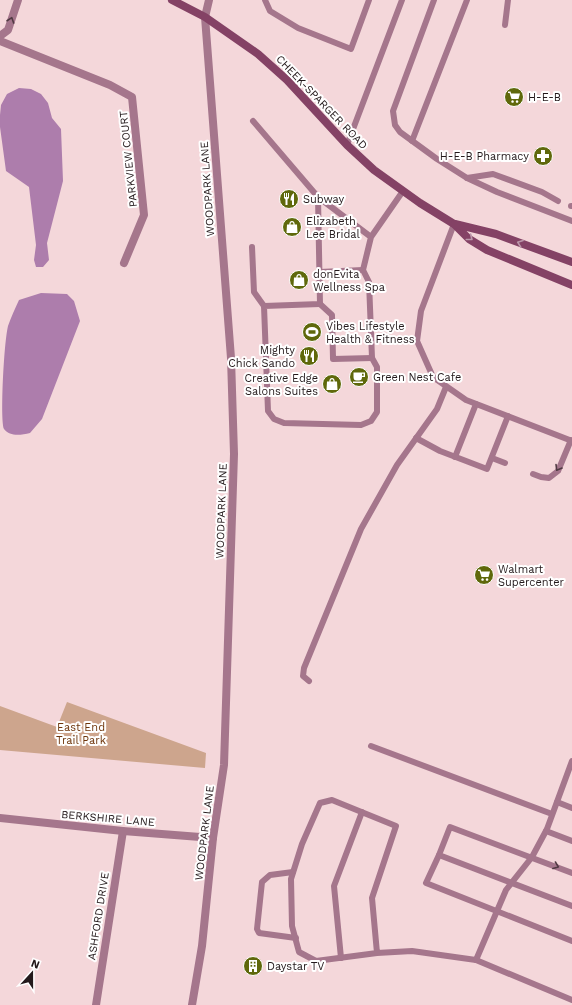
<svg xmlns="http://www.w3.org/2000/svg" width="572" height="1005" viewBox="0 0 572 1005" font-family="'Work Sans',sans-serif">
	<style>
		.green { fill: #cda58d }
		.water { fill: #ad7dac }
		.lines { fill: none; stroke-linecap: round; stroke-linejoin: round }
		.service { stroke: #a5768c; stroke-width: 6 }
		.minor { stroke: #a5768c; stroke-width: 8 }
		.tertiary { stroke: #a5768c; stroke-width: 8 }
		.secondary { stroke: #844265; stroke-width: 8 }
		.oneway { stroke: #503a43 }
		.oneway2 { stroke: #bb97aa }
		.labels { text-anchor: middle; stroke-width: 4; stroke-linejoin: round; paint-order: stroke }
		.poi-label { font-size: 11px; fill: #23191b; stroke: #fff; text-anchor: start }
		.street-label { font-size: 11px; fill: #23191b; stroke: #fff }
		.park-label { font-size: 11px; fill: #6d350b; stroke: #fff }
	</style>
	<rect width="100%" height="100%" fill="#f4d7da"/>
	<!-- green -->
	<polygon class="green" points="67,702 206,753 205,768 0,750 0,706 57,727"/>
	<!-- water -->
	<g class="water">
		<polygon points="19,88 31,89 41,94 48,103 52,118 61,129 63,181 47,243 49,260 43,267 36,267 34,260 36,245 29,187 6,171 0,127 0,115 1,105 7,94"/>
		<path d="M 41,293 L 67,294 L 74,301 L 80,321 L 42,419 L 30,433 C 21,435 10,437 4,429 C 0,418 4,342 8,326 C 11,317 15,309 19,300 Z"/>
	</g>
	<g class="lines">
		<!-- service -->
		<g class="service">
			<polyline points="265,0 270,11 298,28 351,49 369,0"/>
			<polyline points="434,0 393,111 395,125 400,132 437,159 467,178 497,192 572,221"/>
			<polyline points="505,25 508,0"/>
			<polyline points="253,121 318,197"/>
			<polyline points="412,141 467,0"/>
			<polyline points="347,145 402,0"/>
			<polyline points="467,178 493,174 542,192 558,201"/>
			<polyline points="571,206 572,206"/>
			<polyline points="454,224 421,311 417,341 433,377 466,400 572,441"/>
			<polyline points="371,237 318,197 320,304 264,306 268,411 274,419 284,423 361,425 371,421 377,412 377,367 372,358 369,282 363,270 371,237 403,191"/>
			<polyline points="252,247 254,292 264,306"/>
			<polyline points="320,272 363,270"/>
			<polyline points="320,304 332,315 333,359 372,358"/>
			<polyline points="416,438 440,451 487,469 508,416"/>
			<polyline points="455,457 476,404"/>
			<polyline points="492,458 505,463"/>
			<polyline points="533,474 541,477 549,478 558,471 571,440"/>
			<polyline points="309,681 303,676 304,668 361,529 397,465 437,409 446,387"/>
			<polyline points="371,746 552,814"/>
			<polyline points="557,802 572,808"/>
			<polyline points="546,831 572,841"/>
			<polyline points="439,855 426,883 572,941"/>
			<polyline points="293,872 270,875 262,882 257,929 259,933 296,938"/>
			<polyline points="572,873 450,827 439,855 572,906"/>
			<polyline points="377,953 372,898 396,826 332,800 320,803 302,844 291,879 292,926 299,952 316,961 377,953 412,951 476,960 572,1000"/>
			<polyline points="341,958 334,886 362,812"/>
			<polyline points="476,960 506,890 532,857 547,829 572,761"/>
		</g>
		<!-- minor -->
		<g class="minor">
			<polyline points="0,36 8,30 18,0"/>
			<polyline points="0,41 110,85 132,97 144,215 124,263"/>
			<polyline points="0,818 123,831 213,838"/>
			<polyline points="96,1005 123,831"/>
		</g>
		<!-- tertiary -->
		<polyline class="tertiary" points="192,1005 202,946 213,838 224,765 234,454 231,358 205,17 209,0"/>
		<!-- secondary -->
		<g class="secondary">
			<polyline points="172,0 205,17 258,54 287,80 347,145 374,170 420,203 454,224 469,239 487,250 572,285"/>
			<polyline points="455,224 496,234 572,262"/>
		</g>
	</g>
	<!-- one-way arrows -->
	<defs><path id="oneway-chevron" d="M-2-3.5L2.5 0L-2 3.5" fill="none" stroke-width="1.6" stroke-linecap="round" stroke-linejoin="round"/></defs>
	<g class="oneway">
		<use href="#oneway-chevron" transform="translate(11 20) rotate(-71)"/>
		<use href="#oneway-chevron" transform="translate(558 468) rotate(121)"/>
		<use href="#oneway-chevron" transform="translate(556 866) rotate(21)"/>
	</g>
	<g class="oneway2">
		<use href="#oneway-chevron" transform="translate(470 238) rotate(38)"/>
		<use href="#oneway-chevron" transform="translate(520 243) rotate(-160)"/>
	</g>
	<!-- icons -->
	<defs>
		<g id="supermarket-disc" transform="scale(1)"><circle r="9.5" fill="#5f680b" stroke="#fff"/><path d="M-6-5.5h2.5l.6 2H6L4.5 2H-2.5L-4.4-4H-6ZM-1.5 3.2a1.3 1.3 0 1 0 .1 0ZM3 3.2a1.3 1.3 0 1 0 .1 0Z" fill="#fff"/></g>
		<g id="pharmacy-disc" transform="scale(1)"><circle r="9.5" fill="#5f680b" stroke="#fff"/><path d="M-2-6h4v4h4v4h-4v4h-4v-4h-4v-4h4Z" fill="#fff"/></g>
		<g id="restaurant-disc" transform="scale(1)"><circle r="9.5" fill="#5f680b" stroke="#fff"/><path d="M-5-6h1v4h1v-4h1v4h1v-4h1v5L-1.5 .5V6h-2V.5L-5-1ZM5-6V6H3V1.5H1.5Q1.5-4 5-6Z" fill="#fff"/></g>
		<g id="shop-disc" transform="scale(1)"><circle r="9.5" fill="#5f680b" stroke="#fff"/><path d="M-5-2.5h2.3a2.7 3.5 0 0 1 5.4 0H5L5.5 6h-11ZM-1.5-2.5h3a1.5 2.3 0 0 0-3 0Z" fill="#fff"/></g>
		<g id="stadium-disc" transform="scale(1)"><circle r="9.5" fill="#5f680b" stroke="#fff"/><path d="M0-5a6.5 5 0 1 0 0 10a6.5 5 0 1 0 0-10ZM-3.5-1.8h7v3.6h-7Z" fill="#fff"/></g>
		<g id="cafe-disc" transform="scale(1)"><circle r="9.5" fill="#5f680b" stroke="#fff"/><path d="M-5.5-4.5H6V0H3Q3 3.5 0 3.5H-2.5Q-5.5 3.5-5.5 0ZM3-3.2v2h1.7v-2ZM-6 4.5H4V6H-6Z" fill="#fff"/></g>
		<g id="building-disc" transform="scale(1)"><circle r="9.5" fill="#5f680b" stroke="#fff"/><path d="M-4-6H4V6H1V3H-1V6H-4ZM-2.5-4.3h1.7v1.8h-1.7ZM.8-4.3h1.7v1.8H.8ZM-2.5-1h1.7V.8h-1.7ZM.8-1h1.7V.8H.8Z" fill="#fff"/></g>
	</defs>
	<g fill-rule="evenodd">
		<use href="#supermarket-disc" x="514" y="97"/>
		<use href="#pharmacy-disc" x="543" y="156"/>
		<use href="#restaurant-disc" x="289" y="199"/>
		<use href="#shop-disc" x="292" y="227"/>
		<use href="#shop-disc" x="299" y="280"/>
		<use href="#stadium-disc" x="312" y="332"/>
		<use href="#restaurant-disc" x="309" y="356"/>
		<use href="#cafe-disc" x="359" y="377"/>
		<use href="#shop-disc" x="332" y="384"/>
		<use href="#supermarket-disc" x="484" y="575"/>
		<use href="#building-disc" x="253" y="966"/>
	</g>
	<g class="labels">
		<!-- poi labels -->
		<g class="poi-label">
			<text x="528" y="101">H-E-B</text>
			<text x="529" y="160" text-anchor="end">H-E-B Pharmacy</text>
			<text x="303" y="203">Subway</text>
			<text x="306" y="225">Elizabeth<tspan x="306" dy="13">Lee Bridal</tspan></text>
			<text x="313" y="278">donEvita<tspan x="313" dy="13">Wellness Spa</tspan></text>
			<text x="326" y="330">Vibes Lifestyle<tspan x="326" dy="13">Health &amp; Fitness</tspan></text>
			<text x="295" y="354" text-anchor="end">Mighty<tspan x="295" dy="13">Chick Sando</tspan></text>
			<text x="373" y="381">Green Nest Cafe</text>
			<text x="318" y="382" text-anchor="end">Creative Edge<tspan x="318" dy="13">Salons Suites</tspan></text>
			<text x="498" y="573">Walmart<tspan x="498" dy="13">Supercenter</tspan></text>
			<text x="267" y="970">Daystar TV</text>
		</g>
		<!-- street labels -->
		<g class="street-label">
			<text transform="translate(322 102) rotate(46)" y="4">CHEEK-SPARGER ROAD</text>
			<text transform="translate(128 159) rotate(-96)" y="4">PARKVIEW COURT</text>
			<text transform="translate(207 189) rotate(-94)" y="4">WOODPARK LANE</text>
			<text transform="translate(221 511) rotate(-88)" y="4">WOODPARK LANE</text>
			<text transform="translate(108 818) rotate(5)" y="4">BERKSHIRE LANE</text>
			<text transform="translate(204 833) rotate(-83)" y="4">WOODPARK LANE</text>
			<text transform="translate(98 916) rotate(-81)" y="4">ASHFORD DRIVE</text>
		</g>
		<!-- park labels -->
		<g class="park-label">
			<text x="81" y="731">East End<tspan x="81" dy="13">Trail Park</tspan></text>
		</g>
	</g>
	<!-- north arrow -->
	<g transform="translate(32 973) rotate(21)" stroke="#ffffff" stroke-width="3" paint-order="stroke">
	<path d="M0-3L7 15L0 10L-7 15Z" fill="#23191b"/>
	<text y="-6" font-size="11" font-weight="bold" text-anchor="middle" fill="#23191b">N</text>
	</g>
</svg>
